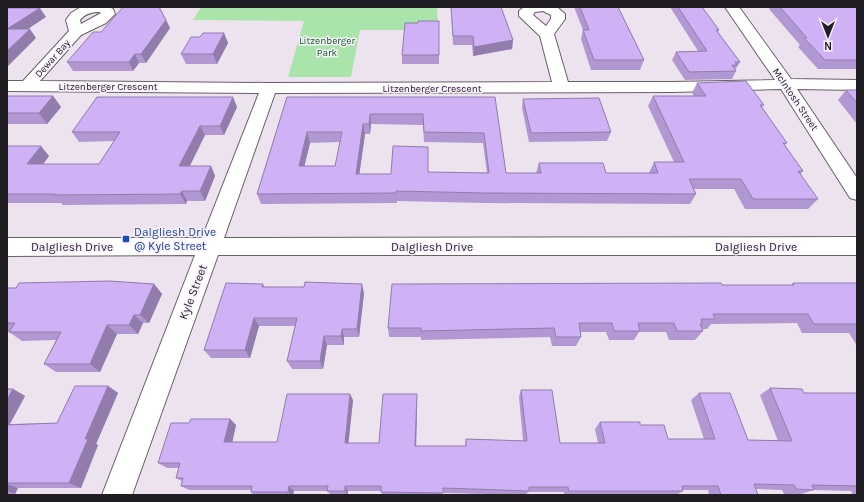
<svg xmlns="http://www.w3.org/2000/svg" width="864" height="502" viewBox="0 0 864 502" font-family="Karla,sans-serif">
	<style>
		.green { fill: #a9e5ab }
		.lines { fill: none; stroke-linecap: round; stroke-linejoin: round }
		.minor-casing { stroke: #675f6a; stroke-width: 2 }
		.minor { fill: #fff; fill-rule: evenodd }
		.wall { fill: #b298d3; fill-rule: evenodd }
		.shaded-wall { fill: #917cac }
		.building { fill: #cfb1f5; stroke: #917cac; fill-rule: evenodd }
		.transit-dot { fill: #1a4fb4; stroke: #f9f0fd; stroke-width: 1.5 }
		.labels { text-anchor: middle; stroke-width: 3; stroke-linejoin: round; paint-order: stroke }
		.far-park-label { font-size: 10px; fill: #095c1b; stroke: #f9f0fd }
		.far-street-label { font-size: 10px; fill: #211e23; stroke: #f9f0fd }
		.transit-label { font-size: 12px; fill: #164399; stroke: #f9f0fd; text-anchor: start }
		.street-label { font-size: 12px; fill: #211e23; stroke: #f9f0fd }
	</style>
	<rect width="100%" height="100%" fill="#ece3ef"/>
	<!-- green -->
	<polygon class="green" points="201,7 437,7 438,30 360,30 351,77 288,77 304,21 193,20"/>
	<g class="lines">
		<!-- minor casing -->
		<g class="minor-casing">
			<path id="minor" d="M 81,7 L 109,7 L 113,9 L 115,14 L 106,23 L 81,35 L 40,81 L 269,83 L 552,82 L 540,36 L 519,16 L 519,11 L 524,7 L 557,7 L 565,14 L 565,19 L 554,34 L 568,82 L 673,82 L 775,80 L 725,7 L 739,7 L 791,79 L 857,80 L 857,90 L 797,89 L 857,178 L 857,200 L 850,198 L 781,89 L 673,92 L 275,93 L 224,238 L 857,237 L 857,255 L 218,255 L 132,495 L 102,495 L 195,255 L 7,256 L 7,238 L 202,238 L 259,93 L 7,91 L 7,81 L 23,81 L 69,31 L 66,20 L 71,13 ZM 543,11 L 551,15 L 551,19 L 546,26 L 533,15 L 535,12 ZM 99,12 L 101,13 L 81,24 L 80,20 C 85,14 91,12 99,12 Z"/>
		</g>
		<!-- minor -->
		<use href="#minor" class="minor"/>
	</g>
	<!-- wall -->
	<g class="wall">
		<polygon points="451,7 501,7 513,40 512,49 473,56 472,45 453,45"/>
		<polygon points="574,7 618,7 644,60 640,70 591,70 581,39 583,30"/>
		<polygon points="670,7 702,7 719,30 718,32 740,62 735,70 736,71 732,79 685,80 672,60 676,52 698,51"/>
		<polygon points="770,7 857,7 857,69 818,69 798,47 800,45 769,9"/>
		<polygon points="166,20 170,28 146,63 139,63 133,71 73,71 67,62 101,32"/>
		<polygon points="439,21 439,64 402,64 402,55 418,23"/>
		<polygon points="224,33 228,43 217,64 186,64 181,54 200,37"/>
		<path d="M 697,83 L 764,105 L 762,107 L 787,143 L 785,145 L 803,171 L 800,175 L 818,199 L 808,209 L 745,209 L 734,189 L 694,189 L 696,194 L 690,204 L 484,203 L 397,201 L 397,203 L 261,204 L 257,194 L 287,97 L 495,97 L 506,173 L 536,173 L 539,163 L 606,173 L 649,173 L 654,162 L 674,162 L 648,106 L 653,96 L 694,96 L 692,93 ZM 371,124 L 423,125 L 424,142 L 483,143 L 487,173 L 428,172 L 428,147 L 391,174 L 359,174 L 365,134 L 370,134 ZM 340,142 L 335,166 L 304,166 L 310,143 Z"/>
		<polygon points="846,90 857,90 857,124 838,100"/>
		<polygon points="7,96 53,96 61,107 47,124 7,124"/>
		<polygon points="523,99 611,132 607,141 529,142 522,108"/>
		<polygon points="237,107 224,135 205,135 189,166 211,166 215,176 205,201 187,201 186,204 63,205 61,203 7,203 7,146 49,156 43,164 99,164 114,141 79,142 72,132"/>
		<polygon points="793,283 857,283 857,346 849,333 802,333 797,323 711,324 707,329 702,329 703,331 695,340 669,340 666,332 639,332 634,340 609,340 606,332 580,332 581,337 576,346 552,346 550,337 421,340 421,337 389,337 388,328 722,285 791,285"/>
		<polygon points="154,284 162,294 149,323 143,323 138,334 117,334 100,372 56,372 44,364 56,340 22,341 9,332 10,332 7,332 7,288"/>
		<polygon points="263,284 265,287 364,293 359,337 344,337 344,345 327,345 323,369 292,369 287,361 295,326 259,326 250,358 211,358 204,350"/>
		<polygon points="108,386 118,393 96,444 98,445 81,488 18,488 15,494 7,494 7,389 13,389 25,396 10,424 57,423"/>
		<polygon points="770,388 804,393 857,393 857,495 853,495 851,491 814,490 801,494 784,494 782,490 756,489 757,495 709,495 708,490 683,490 683,491 676,495 564,495 564,492 528,492 526,495 443,493 442,495 382,495 381,491 348,491 348,495 331,495 327,491 294,491 293,495 254,495 251,492 251,490 189,490 181,486 182,481 176,478 179,468 167,468 158,463 189,423 230,419 236,425 232,442 277,442 353,400 348,443 379,443 417,394 417,400 416,446 465,446 466,439 523,441 519,397 521,390 560,443 598,443 595,429 600,422 640,425 668,439 704,439 691,400 699,393 748,440 778,441 760,395"/>
	</g>
	<!-- shaded-wall -->
	<g class="shaded-wall">
		<polygon points="40,8 46,17 13,39 7,29"/>
		<polygon points="166,20 170,28 146,63 141,54"/>
		<polygon points="30,29 36,38 7,67 7,51"/>
		<polygon points="224,33 228,43 217,64 213,54"/>
		<polygon points="513,40 512,49 473,56 474,47"/>
		<polygon points="135,54 139,63 133,71 129,62"/>
		<polygon points="53,96 61,107 47,124 39,113"/>
		<polygon points="233,97 237,107 224,135 220,126"/>
		<polygon points="370,114 371,124 370,134 369,124"/>
		<polygon points="363,124 365,134 358,184 356,174"/>
		<polygon points="200,126 205,135 185,176 179,166"/>
		<polygon points="307,132 310,143 302,176 299,166"/>
		<polygon points="41,146 49,156 36,174 27,164"/>
		<polygon points="211,166 215,176 205,201 200,191"/>
		<polygon points="182,191 187,201 186,204 180,194"/>
		<polygon points="154,284 162,294 149,323 140,315"/>
		<polygon points="362,284 364,293 359,337 357,329"/>
		<polygon points="134,315 143,323 138,334 129,325"/>
		<polygon points="254,318 259,326 250,358 245,350"/>
		<polygon points="107,325 117,334 100,372 90,364"/>
		<polygon points="342,329 344,337 344,345 341,336"/>
		<polygon points="324,336 327,345 323,369 320,361"/>
		<polygon points="108,386 118,393 96,444 98,445 81,488 69,483 85,439"/>
		<polygon points="13,389 25,396 7,429 7,400"/>
		<polygon points="350,394 353,400 348,448 345,443"/>
		<polygon points="417,394 417,400 416,451 415,446"/>
		<polygon points="230,419 236,425 231,448 224,442"/>
		<polygon points="7,484 18,488 15,494 7,491"/>
		<polygon points="289,486 294,491 293,495 291,495 288,492"/>
		<polygon points="345,486 348,491 348,495 345,491"/>
	</g>
	<!-- building -->
	<g class="building">
		<polygon points="123,7 159,7 166,20 141,54 135,54 129,62 67,62 93,32 101,32"/>
		<polygon points="451,7 501,7 513,40 474,47 473,36 453,36"/>
		<polygon points="580,7 618,7 644,60 594,60 583,30 589,30"/>
		<polygon points="678,7 702,7 719,30 716,30 740,62 735,62 737,65 732,65 736,71 689,72 676,52 707,51"/>
		<polygon points="780,7 857,7 857,60 825,60 804,38 807,38"/>
		<polygon points="7,8 40,8 7,29"/>
		<polygon points="418,21 439,21 439,55 402,55 405,23 418,23"/>
		<polygon points="7,29 30,29 7,51"/>
		<polygon points="203,33 224,33 213,54 181,54 191,37 200,37"/>
		<path d="M 746,81 L 764,105 L 760,105 L 787,143 L 783,143 L 803,171 L 798,171 L 818,199 L 753,199 L 741,179 L 689,179 L 696,194 L 485,193 L 396,191 L 396,193 L 257,194 L 287,97 L 495,97 L 506,173 L 541,173 L 539,163 L 603,163 L 606,173 L 658,173 L 654,162 L 684,162 L 653,96 L 706,96 L 697,83 ZM 370,114 L 423,114 L 424,132 L 484,133 L 489,173 L 428,172 L 428,147 L 393,146 L 391,174 L 356,174 L 363,124 L 369,124 ZM 307,132 L 342,132 L 335,166 L 299,166 Z"/>
		<polygon points="846,90 857,90 857,103"/>
		<polygon points="7,96 53,96 39,113 7,113"/>
		<polygon points="97,97 233,97 220,126 200,126 179,166 211,166 200,191 182,191 180,194 54,195 55,194 7,194 7,146 41,146 27,164 99,164 120,132 72,132"/>
		<polygon points="599,98 611,132 531,133 523,99"/>
		<polygon points="109,281 154,284 140,315 134,315 129,325 107,325 90,364 44,364 61,332 9,332 15,323 7,323 7,288 16,288 19,283"/>
		<polygon points="305,282 362,284 357,329 342,329 341,336 324,336 320,361 287,361 297,318 254,318 245,350 204,350 226,283 263,284 262,287 304,287"/>
		<polygon points="721,283 722,285 794,285 793,283 857,283 857,324 814,324 808,314 713,314 715,319 701,319 702,324 700,324 703,331 677,331 674,323 638,323 640,331 614,331 612,323 579,323 581,337 556,337 554,328 421,331 421,328 388,328 392,284"/>
		<polygon points="75,386 108,386 85,439 88,439 69,483 7,483 7,425 57,423"/>
		<polygon points="770,388 802,389 804,393 857,393 857,486 812,485 814,490 796,489 794,485 754,484 758,495 721,495 718,486 682,486 683,491 569,491 568,487 529,487 529,491 443,488 443,493 381,492 381,486 345,486 345,491 327,491 328,486 289,486 288,492 251,492 252,486 181,486 183,478 176,478 180,463 158,463 171,423 189,423 191,419 230,419 224,442 277,442 287,394 350,394 345,443 379,443 383,394 417,394 415,446 466,446 466,439 527,441 521,390 552,390 560,443 605,443 600,422 640,422 640,425 664,425 668,439 715,439 699,393 730,393 748,440 792,441"/>
		<polygon points="7,389 13,389 7,400"/>
	</g>
	<!-- markers -->
	<rect class="transit-dot" x="122" y="235" width="8" height="8" rx="2"/>
	<g class="labels">
		<!-- far-park labels -->
		<g class="far-park-label">
			<text x="327" y="44">Litzenberger<tspan x="327" dy="12">Park</tspan></text>
		</g>
		<!-- far-street labels -->
		<g class="far-street-label">
			<text transform="translate(52 58) rotate(-48)" y="4">Dewar Bay</text>
			<text x="108" y="90">Litzenberger Crescent</text>
			<text x="432" y="92">Litzenberger Crescent</text>
			<text transform="translate(796 99) rotate(56)" y="4">McIntosh Street</text>
		</g>
		<!-- transit labels -->
		<g class="transit-label">
			<text x="134" y="236">Dalgliesh Drive<tspan x="134" dy="14">@ Kyle Street</tspan></text>
		</g>
		<!-- street labels -->
		<g class="street-label">
			<text x="72" y="251">Dalgliesh Drive</text>
			<text x="432" y="251">Dalgliesh Drive</text>
			<text x="756" y="251">Dalgliesh Drive</text>
			<text transform="translate(193 292) rotate(-69)" y="4">Kyle Street</text>
		</g>
	</g>
	<!-- border -->
	<rect width="864" height="502" fill="none" stroke="#211e23" stroke-width="16"/>
	<!-- north arrow -->
	<g transform="translate(828 36) rotate(180)" stroke="#f9f0fd" stroke-width="3" paint-order="stroke">
	<path d="M0-3L7 15L0 10L-7 15Z" fill="#211e23"/>
	<text y="-6" font-size="11" font-weight="bold" text-anchor="middle" fill="#211e23">N</text>
	</g>
</svg>
